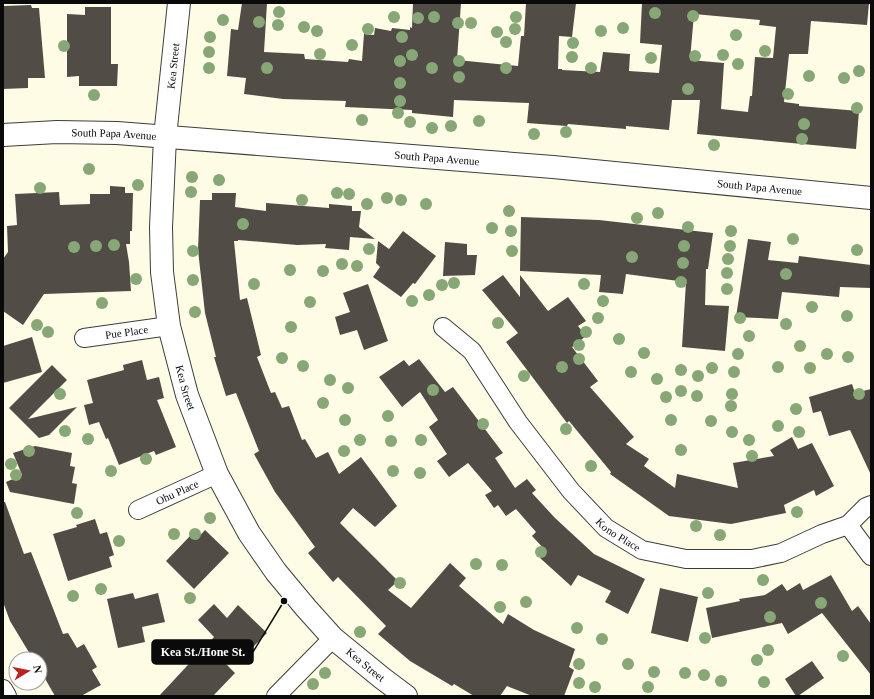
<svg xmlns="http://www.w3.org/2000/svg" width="874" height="699" viewBox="0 0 874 699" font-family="Georgia,serif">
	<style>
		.building { fill: #524c46; fill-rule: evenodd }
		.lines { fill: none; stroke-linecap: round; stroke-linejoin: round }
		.minor-casing { stroke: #3d3d3d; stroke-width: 20 }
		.tertiary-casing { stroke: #3d3d3d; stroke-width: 24 }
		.minor { stroke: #fff; stroke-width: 18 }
		.tertiary { stroke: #fff; stroke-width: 22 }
		.tree { fill: #87a776 }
		.labels { text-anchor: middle; stroke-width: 4; stroke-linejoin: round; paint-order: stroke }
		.street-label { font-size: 11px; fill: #0a0a0a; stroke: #fff }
		.leader { fill: none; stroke: #0a0a0a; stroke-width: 1.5 }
		.callout-dot { fill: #0a0a0a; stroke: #fff; stroke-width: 1.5 }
		.callout { fill: #0a0a0a; stroke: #0a0a0a; stroke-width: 1.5 }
		.callout-label { font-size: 12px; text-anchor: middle; font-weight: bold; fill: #fff }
	</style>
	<rect width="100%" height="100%" fill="#fffce6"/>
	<!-- building -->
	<g class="building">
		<path d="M 242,3 L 267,3 L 264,52 L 304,54 L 305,59 L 348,62 L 349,59 L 362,61 L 364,34 L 374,35 L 375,28 L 391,31 L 392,28 L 410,30 L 410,27 L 412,28 L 413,3 L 461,3 L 457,60 L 518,66 L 521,36 L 524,36 L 526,3 L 576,3 L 572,37 L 559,36 L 558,69 L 562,69 L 562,70 L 600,72 L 603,52 L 630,54 L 629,71 L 659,73 L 662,45 L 640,43 L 642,3 L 869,3 L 867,25 L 811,21 L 808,54 L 789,54 L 784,102 L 799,104 L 799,106 L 859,111 L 856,149 L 697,134 L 700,100 L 672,100 L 669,130 L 626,126 L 626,129 L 568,124 L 567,126 L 527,123 L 529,103 L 454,100 L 453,117 L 412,113 L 412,110 L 345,107 L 346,101 L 283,99 L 244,94 L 246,78 L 227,76 L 231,29 L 238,30 ZM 694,14 L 760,20 L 759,25 L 776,27 L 773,58 L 755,57 L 752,96 L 750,96 L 748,112 L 721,109 L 724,63 L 690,60 Z"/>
		<polygon points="31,5 32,8 39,8 45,78 28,78 28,88 3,89 3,6"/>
		<polygon points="85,7 111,7 111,64 118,64 117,86 79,86 79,76 67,77 67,14 85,15"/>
		<polygon points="110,186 125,187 125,193 133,193 132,231 130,231 130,244 126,244 129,262 131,291 44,294 23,325 3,311 3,259 8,252 7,226 17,225 15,194 59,192 60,205 90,204 90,194 110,194"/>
		<polygon points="212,193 236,193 235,207 266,211 266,203 329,208 329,204 352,206 352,211 361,211 359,227 375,239 350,237 349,250 325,248 326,244 297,245 238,240 238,241 234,241 240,300 247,298 261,355 257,357 271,393 275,392 282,408 289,406 302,440 305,439 316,458 328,452 339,474 361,457 397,506 375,527 353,508 340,523 398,581 388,590 411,608 450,563 466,578 459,586 503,624 508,614 534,630 575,649 569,667 574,670 564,696 532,696 507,686 500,696 474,696 454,684 452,686 410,661 378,634 386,626 338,577 333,582 308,553 315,547 275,492 254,454 259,451 236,393 226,396 214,357 216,357 205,313 198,250 200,200 212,200"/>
		<polygon points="521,217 599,220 713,233 708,269 706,269 705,305 729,306 725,351 682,347 686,282 626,274 623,294 599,292 601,275 520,271"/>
		<polygon points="403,231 436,256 415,284 413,283 401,297 373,277 380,267 376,263 378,241 389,249"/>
		<polygon points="748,239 771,242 768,260 798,263 799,256 871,265 871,288 840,287 839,297 782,292 778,319 736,317"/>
		<polygon points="445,242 467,244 467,255 477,255 475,275 443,276"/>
		<polygon points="503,275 520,297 520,275 548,311 568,297 586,321 578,326 586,336 572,347 598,381 590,387 634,437 626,444 649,459 644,466 675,488 677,474 738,488 733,463 774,456 770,450 792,437 798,449 812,443 834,486 816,496 814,490 784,505 786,513 731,524 669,516 610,474 611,472 569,421 567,423 506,342 518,333 482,290"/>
		<polygon points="368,284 388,341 364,350 357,330 340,335 335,317 350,312 343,293"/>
		<polygon points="32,337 42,372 3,383 3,346"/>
		<polygon points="419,359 445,392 453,387 503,453 495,458 515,488 527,479 536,490 532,493 555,518 594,554 645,579 628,614 605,602 611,591 578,575 571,586 540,558 546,551 532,536 536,532 516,509 506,516 498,505 494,508 485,495 492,491 468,463 449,477 437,461 447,454 429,427 438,420 420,392 402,407 379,377 404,360 409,366"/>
		<polygon points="142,360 147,380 159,377 164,398 157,400 176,447 156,455 154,451 119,465 108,438 106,439 99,422 89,425 84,405 93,403 87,380 124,370 123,365"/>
		<polygon points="52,365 67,380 28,419 77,407 49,435 39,438 9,408"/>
		<polygon points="852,384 855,393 871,389 871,475 850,430 829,436 821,411 813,413 809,397"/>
		<polygon points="35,446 72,453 70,466 75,467 72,483 77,484 74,504 10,492 6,482 22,475 13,453"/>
		<polygon points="3,502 5,502 24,554 31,552 63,634 68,633 77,648 84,644 97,667 92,670 101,685 81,696 55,696 40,670 40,659 33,659 10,621 3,602"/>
		<polygon points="95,519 100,534 107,532 114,555 109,557 112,567 68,581 53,534 77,527 76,525"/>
		<polygon points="205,530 229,553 194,589 166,561 191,535 196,540"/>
		<polygon points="831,575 852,611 858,606 871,624 871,675 822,613 788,634 782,623 712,638 706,608 740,601 739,599 765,595 782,584 787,591 800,583 803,590"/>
		<polygon points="660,588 698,597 688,642 651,633"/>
		<polygon points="133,593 135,599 158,593 165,622 142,627 145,642 118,648 107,599"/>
		<polygon points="214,604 227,618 238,605 267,633 253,647 248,642 226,664 235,673 213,696 159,696 214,637 198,620"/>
		<polygon points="812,661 824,678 798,696 796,696 785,679"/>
	</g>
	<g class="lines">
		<!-- minor casing -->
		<g class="minor-casing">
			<g id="minor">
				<path id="s1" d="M 443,327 L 472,351 L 518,422 L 571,491 L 606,528 L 642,550 L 686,559 L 752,559 L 781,553 L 822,534 L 848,525 L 866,507 L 871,505"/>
				<path id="s2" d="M 84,338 L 169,326"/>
				<path id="s3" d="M 138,510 L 217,474"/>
				<polyline points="848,525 871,556"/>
				<polyline points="3,689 7,696"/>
				<polyline points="276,696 333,638"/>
			</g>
		</g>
		<!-- tertiary casing -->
		<g class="tertiary-casing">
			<g id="tertiary">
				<path id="s4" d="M 179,3 L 165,137 L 161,227 L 162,272 L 169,326 L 187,395 L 217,474 L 249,533 L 276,572 L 306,608 L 333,638 L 382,678 L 406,696"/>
				<path id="s5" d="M 3,135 L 57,132 L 117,133 L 553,167 L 871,198"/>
			</g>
		</g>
		<!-- minor -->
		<use href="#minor" class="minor"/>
		<!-- tertiary -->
		<use href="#tertiary" class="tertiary"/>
	</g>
	<!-- trees -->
	<g class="tree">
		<circle cx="279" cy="12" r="6"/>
		<circle cx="655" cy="13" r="6"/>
		<circle cx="693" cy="16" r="6"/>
		<circle cx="394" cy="17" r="6"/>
		<circle cx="434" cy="17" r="6"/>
		<circle cx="516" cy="17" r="6"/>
		<circle cx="418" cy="18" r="6"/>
		<circle cx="223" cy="20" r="6"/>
		<circle cx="259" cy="22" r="6"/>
		<circle cx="458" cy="23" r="6"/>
		<circle cx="471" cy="23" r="6"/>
		<circle cx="278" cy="25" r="6"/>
		<circle cx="304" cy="27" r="6"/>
		<circle cx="623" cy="28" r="6"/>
		<circle cx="368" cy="29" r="6"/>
		<circle cx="515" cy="29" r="6"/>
		<circle cx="317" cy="31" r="6"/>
		<circle cx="601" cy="31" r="6"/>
		<circle cx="497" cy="32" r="6"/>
		<circle cx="736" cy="35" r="6"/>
		<circle cx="210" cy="37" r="6"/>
		<circle cx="402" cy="37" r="6"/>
		<circle cx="506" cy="42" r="6"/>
		<circle cx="573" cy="43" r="6"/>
		<circle cx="352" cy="45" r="6"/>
		<circle cx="64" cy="46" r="6"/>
		<circle cx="765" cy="51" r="6"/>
		<circle cx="209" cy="52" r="6"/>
		<circle cx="320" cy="54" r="6"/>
		<circle cx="412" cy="55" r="6"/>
		<circle cx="723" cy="55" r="6"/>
		<circle cx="695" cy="56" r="6"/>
		<circle cx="572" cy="57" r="6"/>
		<circle cx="651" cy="58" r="6"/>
		<circle cx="400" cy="61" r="6"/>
		<circle cx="459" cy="61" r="6"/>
		<circle cx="738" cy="64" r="6"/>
		<circle cx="209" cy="68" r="6"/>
		<circle cx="267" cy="68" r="6"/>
		<circle cx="432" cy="68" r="6"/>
		<circle cx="506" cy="68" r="6"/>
		<circle cx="591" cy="68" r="6"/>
		<circle cx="859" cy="71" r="6"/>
		<circle cx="809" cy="76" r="6"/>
		<circle cx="459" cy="77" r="6"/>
		<circle cx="844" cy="78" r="6"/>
		<circle cx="400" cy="83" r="6"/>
		<circle cx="688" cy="89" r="6"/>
		<circle cx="788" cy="94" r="6"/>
		<circle cx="94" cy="95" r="6"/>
		<circle cx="400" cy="101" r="6"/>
		<circle cx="857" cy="108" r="6"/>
		<circle cx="398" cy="113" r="6"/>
		<circle cx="362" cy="120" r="6"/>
		<circle cx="479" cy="121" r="6"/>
		<circle cx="410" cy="122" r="6"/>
		<circle cx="804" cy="124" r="6"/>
		<circle cx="451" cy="126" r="6"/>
		<circle cx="432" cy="128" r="6"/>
		<circle cx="566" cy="132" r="6"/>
		<circle cx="534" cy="134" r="6"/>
		<circle cx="802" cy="139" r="6"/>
		<circle cx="714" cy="145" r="6"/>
		<circle cx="89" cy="169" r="6"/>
		<circle cx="192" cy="177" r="6"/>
		<circle cx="219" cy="180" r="6"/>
		<circle cx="138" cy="185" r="6"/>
		<circle cx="40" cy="188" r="6"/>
		<circle cx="191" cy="192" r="6"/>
		<circle cx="337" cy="193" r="6"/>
		<circle cx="349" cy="194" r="6"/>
		<circle cx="387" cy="198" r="6"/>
		<circle cx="302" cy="200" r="6"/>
		<circle cx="401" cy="200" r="6"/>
		<circle cx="367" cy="204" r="6"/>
		<circle cx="426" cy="204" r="6"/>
		<circle cx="509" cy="211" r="6"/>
		<circle cx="658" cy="213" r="6"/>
		<circle cx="637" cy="218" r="6"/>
		<circle cx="243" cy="224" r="6"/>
		<circle cx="688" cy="227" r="6"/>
		<circle cx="492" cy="228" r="6"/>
		<circle cx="511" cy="231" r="6"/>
		<circle cx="731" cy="231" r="6"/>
		<circle cx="793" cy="239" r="6"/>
		<circle cx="114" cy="245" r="6"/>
		<circle cx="96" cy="246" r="6"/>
		<circle cx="684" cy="246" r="6"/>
		<circle cx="730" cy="246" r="6"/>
		<circle cx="74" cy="247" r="6"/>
		<circle cx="369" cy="249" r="6"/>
		<circle cx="857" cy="250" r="6"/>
		<circle cx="193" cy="251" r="6"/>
		<circle cx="512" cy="251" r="6"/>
		<circle cx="632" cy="257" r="6"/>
		<circle cx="728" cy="259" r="6"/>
		<circle cx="683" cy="263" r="6"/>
		<circle cx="342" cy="264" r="6"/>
		<circle cx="357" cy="266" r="6"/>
		<circle cx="290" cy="270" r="6"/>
		<circle cx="323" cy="271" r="6"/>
		<circle cx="727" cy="273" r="6"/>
		<circle cx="786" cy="274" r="6"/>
		<circle cx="136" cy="279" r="6"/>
		<circle cx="193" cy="280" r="6"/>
		<circle cx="681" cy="282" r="6"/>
		<circle cx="454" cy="283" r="6"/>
		<circle cx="254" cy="284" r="6"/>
		<circle cx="584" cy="284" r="6"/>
		<circle cx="442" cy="285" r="6"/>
		<circle cx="727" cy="289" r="6"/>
		<circle cx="429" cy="295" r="6"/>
		<circle cx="412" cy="301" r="6"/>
		<circle cx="603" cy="301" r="6"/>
		<circle cx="310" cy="302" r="6"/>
		<circle cx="102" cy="303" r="6"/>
		<circle cx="812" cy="307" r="6"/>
		<circle cx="195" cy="312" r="6"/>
		<circle cx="847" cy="316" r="6"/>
		<circle cx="598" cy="318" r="6"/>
		<circle cx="740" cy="318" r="6"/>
		<circle cx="498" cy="323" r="6"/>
		<circle cx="786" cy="324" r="6"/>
		<circle cx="37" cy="325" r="6"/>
		<circle cx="291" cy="327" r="6"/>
		<circle cx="48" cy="332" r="6"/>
		<circle cx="586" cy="332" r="6"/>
		<circle cx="749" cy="336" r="6"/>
		<circle cx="619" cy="339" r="6"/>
		<circle cx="579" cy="345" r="6"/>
		<circle cx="800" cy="346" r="6"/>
		<circle cx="644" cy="353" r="6"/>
		<circle cx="738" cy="354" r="6"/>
		<circle cx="827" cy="354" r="6"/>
		<circle cx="848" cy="357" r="6"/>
		<circle cx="282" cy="358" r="6"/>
		<circle cx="579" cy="359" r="6"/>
		<circle cx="303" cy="366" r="6"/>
		<circle cx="562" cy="367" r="6"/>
		<circle cx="778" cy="367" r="6"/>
		<circle cx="712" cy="368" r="6"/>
		<circle cx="810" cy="368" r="6"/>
		<circle cx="681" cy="370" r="6"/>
		<circle cx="631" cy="372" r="6"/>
		<circle cx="734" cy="372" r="6"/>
		<circle cx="524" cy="376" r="6"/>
		<circle cx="698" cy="376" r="6"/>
		<circle cx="657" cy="379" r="6"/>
		<circle cx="330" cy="380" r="6"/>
		<circle cx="348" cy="388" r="6"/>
		<circle cx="433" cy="390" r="6"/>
		<circle cx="681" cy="391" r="6"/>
		<circle cx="60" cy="394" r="6"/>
		<circle cx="732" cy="394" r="6"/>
		<circle cx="859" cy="394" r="6"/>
		<circle cx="697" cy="396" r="6"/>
		<circle cx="666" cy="397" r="6"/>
		<circle cx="323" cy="403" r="6"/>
		<circle cx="731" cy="406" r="6"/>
		<circle cx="796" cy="409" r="6"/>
		<circle cx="388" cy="416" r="6"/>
		<circle cx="345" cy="420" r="6"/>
		<circle cx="671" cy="420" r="6"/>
		<circle cx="711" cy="421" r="6"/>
		<circle cx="483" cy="424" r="6"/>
		<circle cx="778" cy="426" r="6"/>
		<circle cx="566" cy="429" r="6"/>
		<circle cx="65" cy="431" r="6"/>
		<circle cx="732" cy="432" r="6"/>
		<circle cx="799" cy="432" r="6"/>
		<circle cx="88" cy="439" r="6"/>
		<circle cx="360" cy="440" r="6"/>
		<circle cx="421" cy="440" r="6"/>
		<circle cx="749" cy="440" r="6"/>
		<circle cx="391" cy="441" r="6"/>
		<circle cx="681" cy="450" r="6"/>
		<circle cx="29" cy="451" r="6"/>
		<circle cx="344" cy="451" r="6"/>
		<circle cx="752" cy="456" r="6"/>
		<circle cx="146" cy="459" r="6"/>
		<circle cx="11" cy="464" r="6"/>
		<circle cx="591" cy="466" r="6"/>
		<circle cx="111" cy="471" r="6"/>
		<circle cx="393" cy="471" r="6"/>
		<circle cx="420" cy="473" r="6"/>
		<circle cx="16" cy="475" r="6"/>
		<circle cx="797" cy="512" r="6"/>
		<circle cx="77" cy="513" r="6"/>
		<circle cx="210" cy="518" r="6"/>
		<circle cx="696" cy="526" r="6"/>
		<circle cx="174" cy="534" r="6"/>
		<circle cx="195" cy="534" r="6"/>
		<circle cx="720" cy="535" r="6"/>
		<circle cx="119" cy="541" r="6"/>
		<circle cx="541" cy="552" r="6"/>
		<circle cx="476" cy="564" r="6"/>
		<circle cx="502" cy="565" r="6"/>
		<circle cx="763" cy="580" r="6"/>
		<circle cx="400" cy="583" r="6"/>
		<circle cx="101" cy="589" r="6"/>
		<circle cx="708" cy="593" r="6"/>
		<circle cx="73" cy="596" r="6"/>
		<circle cx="190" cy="598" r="6"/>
		<circle cx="526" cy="602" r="6"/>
		<circle cx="821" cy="603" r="6"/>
		<circle cx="500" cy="607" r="6"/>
		<circle cx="770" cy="617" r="6"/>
		<circle cx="577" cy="628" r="6"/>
		<circle cx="360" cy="632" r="6"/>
		<circle cx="705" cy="638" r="6"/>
		<circle cx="602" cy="639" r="6"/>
		<circle cx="768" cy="650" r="6"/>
		<circle cx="843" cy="656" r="6"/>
		<circle cx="757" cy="660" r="6"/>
		<circle cx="579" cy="664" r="6"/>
		<circle cx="628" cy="664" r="6"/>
		<circle cx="654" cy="672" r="6"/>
		<circle cx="325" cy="673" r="6"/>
		<circle cx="685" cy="673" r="6"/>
		<circle cx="704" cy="675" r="6"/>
		<circle cx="721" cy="681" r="6"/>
		<circle cx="764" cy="682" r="6"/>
		<circle cx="579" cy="683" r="6"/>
		<circle cx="313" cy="684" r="6"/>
		<circle cx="595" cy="687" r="6"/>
		<circle cx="648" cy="687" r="6"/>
	</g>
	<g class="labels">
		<!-- street labels -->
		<g class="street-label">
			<text transform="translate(173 66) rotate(-84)" y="4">Kea Street</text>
			<text dy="4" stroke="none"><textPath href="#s5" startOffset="111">South Papa Avenue</textPath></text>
			<text dy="4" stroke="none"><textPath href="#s5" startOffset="435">South Papa Avenue</textPath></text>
			<text dy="4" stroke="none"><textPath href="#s5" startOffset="759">South Papa Avenue</textPath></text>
			<text dy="4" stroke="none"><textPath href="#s2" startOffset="43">Pue Place</textPath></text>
			<text dy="4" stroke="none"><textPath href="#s4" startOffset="388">Kea Street</textPath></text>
			<text dy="4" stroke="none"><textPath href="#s3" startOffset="43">Ohu Place</textPath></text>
			<text dy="4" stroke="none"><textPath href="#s1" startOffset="274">Kono Place</textPath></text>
			<text dy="4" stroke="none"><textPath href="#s4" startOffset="724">Kea Street</textPath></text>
		</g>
	</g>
	<!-- callouts -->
	<path class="leader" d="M284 601L253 652"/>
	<circle class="callout-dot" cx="284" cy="601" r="4"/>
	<rect class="callout" x="152" y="640" width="101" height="24" rx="4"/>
	<g class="callout-label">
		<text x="203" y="656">Kea St./Hone St.</text>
	</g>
	<!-- border -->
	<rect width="874" height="699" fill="none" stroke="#0a0a0a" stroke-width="8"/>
	<!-- north arrow -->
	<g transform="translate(28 671) rotate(80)"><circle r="19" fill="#ffffff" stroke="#9d9d9d"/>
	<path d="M0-3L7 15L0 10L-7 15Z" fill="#bc2220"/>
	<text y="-6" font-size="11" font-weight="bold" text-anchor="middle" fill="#0a0a0a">N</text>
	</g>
</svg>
